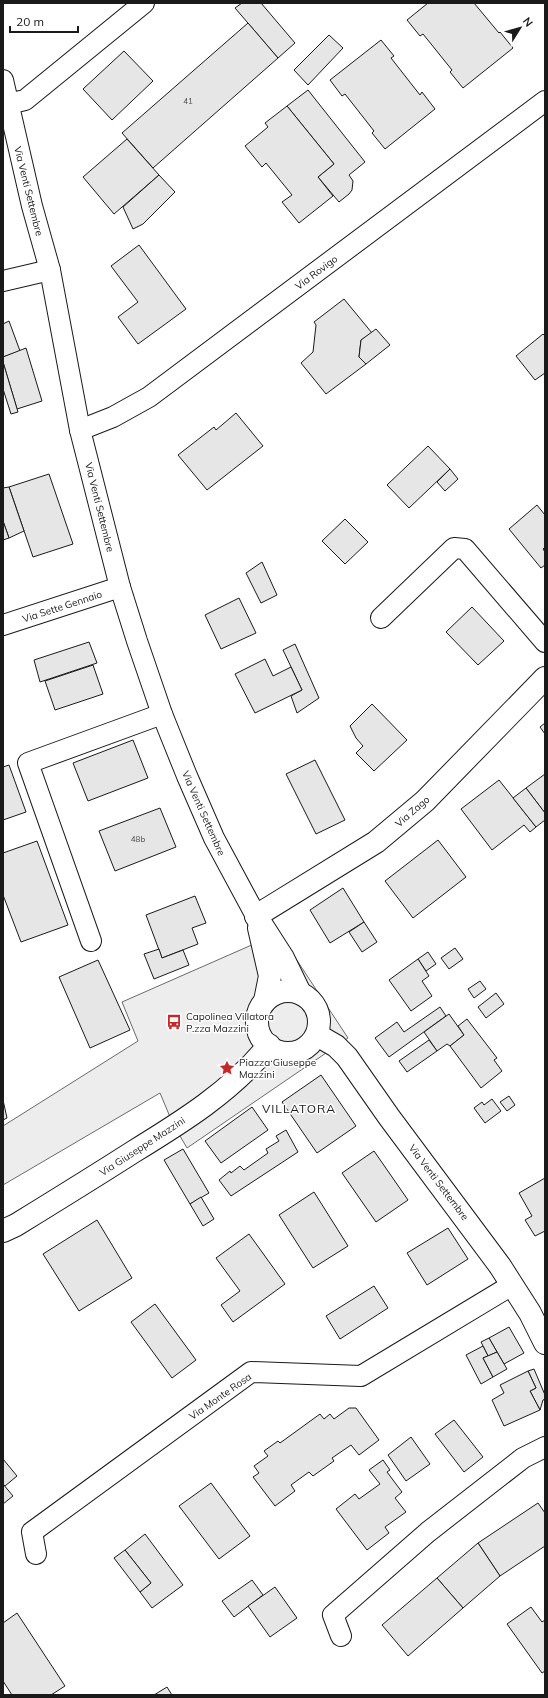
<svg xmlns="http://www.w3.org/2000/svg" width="548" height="1698" viewBox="0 0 548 1698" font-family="Mulish,sans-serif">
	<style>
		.parking { fill: #ededed; stroke: #6a6a6a }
		.building { fill: #e6e6e6; stroke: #1a1a1a }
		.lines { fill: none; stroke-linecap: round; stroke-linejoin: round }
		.street-casing { stroke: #1a1a1a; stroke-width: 22 }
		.secondary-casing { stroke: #1a1a1a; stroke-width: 24 }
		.street { stroke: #fff; stroke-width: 20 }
		.secondary { stroke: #fff; stroke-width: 22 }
		.labels { text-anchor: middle; stroke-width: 3; stroke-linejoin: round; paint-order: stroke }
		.number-label { font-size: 8px; fill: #4d4d4d }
		.street-label { font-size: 10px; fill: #1a1a1a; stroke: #fff }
		.poi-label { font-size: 10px; fill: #1a1a1a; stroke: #fff; text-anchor: start }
		.quarter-label { font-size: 12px; letter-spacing: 1px; fill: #1a1a1a; stroke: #fff }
	</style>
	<rect width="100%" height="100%" fill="#fff"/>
	<!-- parking -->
	<polygon class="parking" points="279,933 348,1038 187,1148 173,1124 160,1093 3,1185 3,1126 138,1041 122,1002"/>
	<!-- building -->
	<g class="building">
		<polygon points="242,3 261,3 295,43 278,58 235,8"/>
		<polygon points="428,3 474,3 499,33 500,32 513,48 463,88 450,72 452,70 423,34 420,36 407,20"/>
		<polygon points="248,23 278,58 153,168 122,133"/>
		<polygon points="329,35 343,48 308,85 294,70"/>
		<polygon points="381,40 394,56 391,58 420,95 422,92 435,109 385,149 372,133 374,131 345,94 342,96 330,80"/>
		<polygon points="124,51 153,81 112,120 83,89"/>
		<polygon points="308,90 365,162 349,175 353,181 352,190 349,194 339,202 318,177 334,164 287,106"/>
		<polygon points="287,106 334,164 318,177 333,196 299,223 282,202 292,195 266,163 262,167 245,146 268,127 265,123"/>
		<polygon points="127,139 159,175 114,214 83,177"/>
		<polygon points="159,175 175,192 143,224 133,229 123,207"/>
		<polygon points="139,245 186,309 138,344 118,317 138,302 111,266"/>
		<polygon points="344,299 372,333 361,340 359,357 366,364 326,394 301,363 313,352 316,325 314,322"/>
		<polygon points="9,321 20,351 3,357 3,324"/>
		<polygon points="376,329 390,345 366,364 359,357 361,340"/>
		<polygon points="543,334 545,336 545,373 535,380 516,356"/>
		<polygon points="26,348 42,401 17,409 3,362 3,357"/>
		<polygon points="3,362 18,412 11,414 3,389"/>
		<polygon points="236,413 263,446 207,490 178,455 214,427 216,430"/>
		<polygon points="428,446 450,469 409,508 387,485"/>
		<polygon points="450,469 458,479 445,491 437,482"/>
		<polygon points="49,474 73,544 33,557 9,487"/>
		<polygon points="9,487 24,531 9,538 3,521 3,488"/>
		<polygon points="537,505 545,515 545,547 543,549 545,552 545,565 541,568 509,529"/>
		<polygon points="345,519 368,542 345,564 322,541"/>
		<polygon points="3,521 9,538 3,540"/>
		<polygon points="262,562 277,595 261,603 246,573"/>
		<polygon points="239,598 256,633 221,649 205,615"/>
		<polygon points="472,607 504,641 478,665 446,632"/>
		<polygon points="89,642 97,663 40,682 34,660"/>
		<polygon points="295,644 319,698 297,713 291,696 302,690 283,650"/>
		<polygon points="265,659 273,676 291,667 302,690 255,713 235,674"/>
		<polygon points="93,665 103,694 55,710 45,681"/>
		<polygon points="372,704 407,740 374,771 356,753 363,746 356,738 350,726"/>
		<polygon points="545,723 545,734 540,727"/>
		<polygon points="133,740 148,778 88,801 73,763"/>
		<polygon points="315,760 345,820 316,834 286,774"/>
		<polygon points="9,765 26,812 3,820 3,767"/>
		<polygon points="545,774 545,813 526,788"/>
		<polygon points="499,780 536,827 530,832 524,825 492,850 461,809"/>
		<polygon points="526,788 545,813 545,820 536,827 513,798"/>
		<polygon points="160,808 176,847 115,871 99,831"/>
		<polygon points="438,840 466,877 413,918 385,881"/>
		<polygon points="37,841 68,925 21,942 3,895 3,853"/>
		<polygon points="343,888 364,922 330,943 310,910"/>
		<polygon points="195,896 206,923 192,928 198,944 162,958 146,915"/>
		<polygon points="364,922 377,942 362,952 349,932"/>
		<polygon points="455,948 463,959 449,969 441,958"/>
		<polygon points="159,949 162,958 183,950 189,965 154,979 144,954"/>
		<polygon points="428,952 436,964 426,971 418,959"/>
		<polygon points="418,959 429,976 422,981 432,996 411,1011 389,980"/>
		<polygon points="98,960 130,1030 90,1048 59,977"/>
		<polygon points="480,981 486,989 474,998 468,989"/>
		<polygon points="496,993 504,1004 486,1018 478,1007"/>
		<polygon points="440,1007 446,1016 389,1057 375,1038 397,1022 404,1032"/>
		<polygon points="449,1014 464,1035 450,1046 447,1044 437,1051 424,1032"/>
		<polygon points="467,1019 497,1058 494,1060 502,1071 481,1088 450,1046 464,1035 458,1026"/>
		<polygon points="429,1040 437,1051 407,1072 399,1061"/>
		<polygon points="321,1075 356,1126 317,1153 282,1102"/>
		<polygon points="509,1096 515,1105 507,1111 500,1102"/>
		<polygon points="492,1099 501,1111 485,1123 474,1108 482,1102 484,1105"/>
		<polygon points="3,1100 7,1118 3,1120"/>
		<polygon points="252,1107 268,1130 221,1163 205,1141"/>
		<polygon points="286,1130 298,1152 231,1196 219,1180 230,1171 231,1173 240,1166 244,1170 268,1153 266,1149 279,1141 276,1136"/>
		<polygon points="183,1149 209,1193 190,1204 164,1160"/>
		<polygon points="374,1151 408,1200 376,1222 342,1173"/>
		<polygon points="545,1178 545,1231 535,1236 525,1220 532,1216 519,1193"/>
		<polygon points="314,1192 348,1246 313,1268 279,1215"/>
		<polygon points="201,1197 214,1219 203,1226 190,1204"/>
		<polygon points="97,1220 132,1278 79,1311 43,1254"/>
		<polygon points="448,1228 468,1259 427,1285 407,1253"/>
		<polygon points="249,1234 285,1284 233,1322 221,1305 240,1291 216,1258"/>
		<polygon points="374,1286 388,1308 340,1339 326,1316"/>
		<polygon points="155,1304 196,1360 172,1378 131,1322"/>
		<polygon points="509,1327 524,1353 504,1364 489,1338"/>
		<polygon points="489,1338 497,1352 488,1356 481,1342"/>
		<polygon points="483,1346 488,1356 483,1358 493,1377 481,1384 466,1355"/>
		<polygon points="497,1352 507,1369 493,1377 483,1358"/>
		<polygon points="534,1369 545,1395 545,1399 543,1400 540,1410 530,1391 536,1388 528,1371"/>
		<polygon points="528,1371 536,1388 530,1391 540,1410 504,1426 492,1400 504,1393 500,1385"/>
		<polygon points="349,1408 356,1408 379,1440 359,1455 351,1445 332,1458 334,1461 313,1476 309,1472 291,1485 295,1491 275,1506 253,1477 259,1473 254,1466 268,1456 264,1451 278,1441 280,1443 320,1414 324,1419 330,1414 334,1419"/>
		<polygon points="454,1420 483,1457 464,1472 435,1434"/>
		<polygon points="411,1437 430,1464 406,1481 388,1455"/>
		<polygon points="3,1459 17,1476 5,1486 3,1484"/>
		<polygon points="383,1460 390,1470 387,1472 402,1492 395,1498 406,1512 385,1527 389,1533 367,1550 336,1509 355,1494 359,1499 380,1484 369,1470"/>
		<polygon points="211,1483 250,1536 219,1559 179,1506"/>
		<polygon points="3,1484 13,1496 3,1504"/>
		<polygon points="538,1503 545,1513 545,1546 500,1576 478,1543"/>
		<polygon points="145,1534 183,1585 152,1608 140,1592 151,1583 125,1550"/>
		<polygon points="478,1543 500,1576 463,1608 437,1578"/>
		<polygon points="125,1550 151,1583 140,1592 114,1558"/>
		<polygon points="437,1578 463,1608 408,1656 382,1625"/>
		<polygon points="252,1580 263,1595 234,1617 222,1601"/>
		<polygon points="275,1587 297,1618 270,1637 248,1606"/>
		<polygon points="531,1607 542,1622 545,1620 545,1671 542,1673 507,1624"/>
		<polygon points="17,1613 65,1686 51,1695 12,1695 3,1681 3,1623"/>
		<polygon points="167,1687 172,1695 154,1695"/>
	</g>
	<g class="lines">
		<!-- street casing -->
		<g class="street-casing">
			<g id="street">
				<polyline points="3,80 32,206 50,270 80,430 120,587 137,641 162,714 187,776 214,838 256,916"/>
				<polyline points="8,104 25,100 144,3"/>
				<polyline points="3,281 50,270"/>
				<polyline points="80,430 113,417 149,397 545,101"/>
				<polyline points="381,618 454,548 465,549 545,642"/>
				<polyline points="3,625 120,587"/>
				<polyline points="91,941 28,763 162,714"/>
				<polyline points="36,1554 32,1532 251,1372 361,1376 512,1285"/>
				<polyline points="341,1636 333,1615 428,1532 523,1458 545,1447"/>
			</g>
		</g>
		<!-- secondary casing -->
		<g class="secondary-casing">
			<g id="secondary">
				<polyline points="256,916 376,842 425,801 545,678"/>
				<polyline points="256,916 283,958 300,993"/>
				<polyline points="259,928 270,976 265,1001"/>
				<circle cx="288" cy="1022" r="31"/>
				<polyline points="317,1035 336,1046 347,1057 389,1117 500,1266 530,1313 545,1343"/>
				<path d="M 3,1231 L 16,1225 C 55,1201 94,1177 133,1152 C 182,1122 232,1091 269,1045"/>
			</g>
		</g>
		<!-- street -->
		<use href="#street" class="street"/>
		<!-- secondary -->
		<use href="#secondary" class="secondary"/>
	</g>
	<!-- icons -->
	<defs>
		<g id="bus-bare" transform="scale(1.2)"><path d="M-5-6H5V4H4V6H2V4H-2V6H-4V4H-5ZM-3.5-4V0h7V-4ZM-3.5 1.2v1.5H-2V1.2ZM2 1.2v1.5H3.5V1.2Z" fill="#c62828" stroke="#fff" stroke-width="2.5" paint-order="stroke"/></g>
		<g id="sight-bare" transform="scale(1.2)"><path d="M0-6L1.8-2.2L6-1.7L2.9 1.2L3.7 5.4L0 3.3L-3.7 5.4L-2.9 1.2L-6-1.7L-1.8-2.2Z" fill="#c62828" stroke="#fff" stroke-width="2.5" paint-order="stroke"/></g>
	</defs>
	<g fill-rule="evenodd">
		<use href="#bus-bare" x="174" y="1022"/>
		<use href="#sight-bare" x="227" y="1068"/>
	</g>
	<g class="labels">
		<!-- number labels -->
		<g class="number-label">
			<text x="188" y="104">41</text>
			<text x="138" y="842">48b</text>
		</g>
		<!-- street labels -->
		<g class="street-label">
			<text transform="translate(29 191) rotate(76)" y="4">Via Venti Settembre</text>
			<text transform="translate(316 272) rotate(-37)" y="4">Via Rovigo</text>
			<text transform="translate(100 507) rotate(76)" y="4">Via Venti Settembre</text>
			<text transform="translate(62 606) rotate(-18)" y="4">Via Sette Gennaio</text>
			<text transform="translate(412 811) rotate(-41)" y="4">Via Zago</text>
			<text transform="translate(204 813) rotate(66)" y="4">Via Venti Settembre</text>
			<text transform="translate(142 1146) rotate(-33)" y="4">Via Giuseppe Mazzini</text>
			<text transform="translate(439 1182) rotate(53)" y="4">Via Venti Settembre</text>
			<text transform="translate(220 1396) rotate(-35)" y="4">Via Monte Rosa</text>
		</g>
		<!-- poi labels -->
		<g class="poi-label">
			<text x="186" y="1020">Capolinea Villatora<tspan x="186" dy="12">P.zza Mazzini</tspan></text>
			<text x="239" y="1066">Piazza Giuseppe<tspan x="239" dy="12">Mazzini</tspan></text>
		</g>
		<!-- quarter labels -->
		<g class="quarter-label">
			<text x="299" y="1113">VILLATORA</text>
		</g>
	</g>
	<!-- border -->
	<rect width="548" height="1698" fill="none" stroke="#1a1a1a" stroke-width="8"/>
	<!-- north arrow -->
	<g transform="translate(520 28) rotate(53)" stroke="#ffffff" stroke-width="3" paint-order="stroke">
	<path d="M0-3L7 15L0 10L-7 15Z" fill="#1a1a1a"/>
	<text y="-6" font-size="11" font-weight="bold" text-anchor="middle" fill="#1a1a1a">N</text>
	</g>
	<!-- scale -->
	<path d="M10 26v6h68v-6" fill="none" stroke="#1a1a1a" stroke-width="2"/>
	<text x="16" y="26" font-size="12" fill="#1a1a1a" stroke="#ffffff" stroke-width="3" paint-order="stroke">20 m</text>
</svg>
